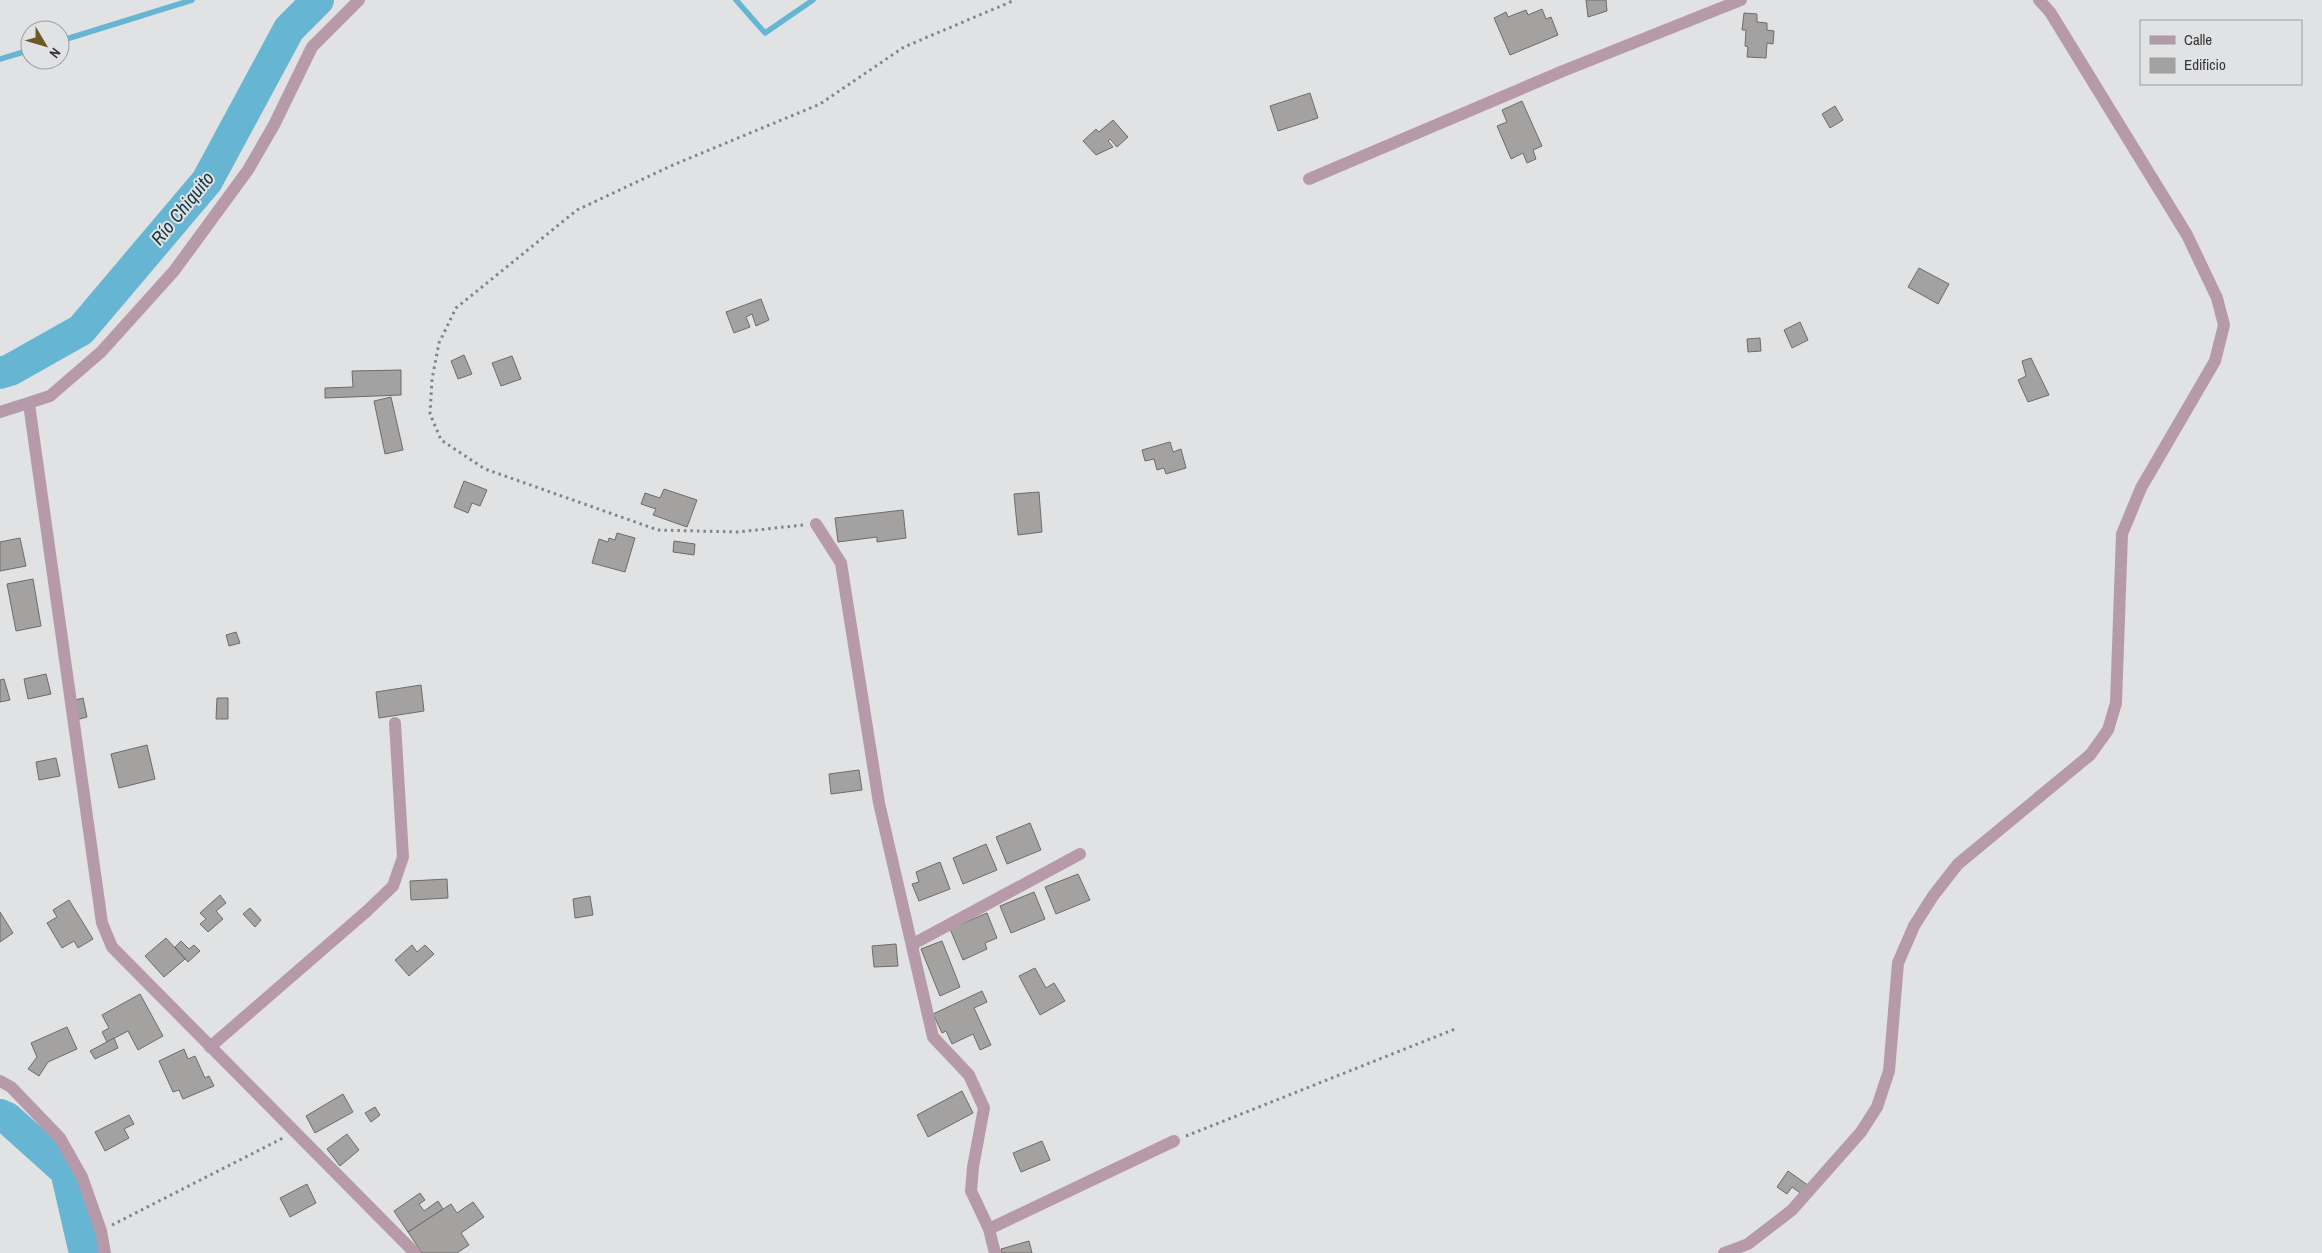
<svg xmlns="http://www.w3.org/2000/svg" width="2322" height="1253" viewBox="0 0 2322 1253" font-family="'Archivo Narrow',sans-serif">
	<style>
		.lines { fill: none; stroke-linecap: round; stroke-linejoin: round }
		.stream { stroke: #65b5d3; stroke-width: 5.5 }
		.river { stroke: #65b5d3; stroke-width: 32 }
		.building { fill: #a4a2a1; stroke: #6d6c6a }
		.path { stroke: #838485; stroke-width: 3; stroke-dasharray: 2.5 4; stroke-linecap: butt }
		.street { stroke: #b79aa9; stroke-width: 12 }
		.labels { text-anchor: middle; stroke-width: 4; stroke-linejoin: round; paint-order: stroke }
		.water-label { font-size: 19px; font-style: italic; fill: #133845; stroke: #e1e2e4 }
	</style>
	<rect width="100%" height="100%" fill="#e1e2e4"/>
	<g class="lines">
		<!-- stream -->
		<g class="stream">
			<polyline points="302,0 320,2"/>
			<polyline points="736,0 765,33 813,0"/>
			<polyline points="60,41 192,0"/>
			<polyline points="0,59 30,50"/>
		</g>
		<!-- river -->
		<g class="river">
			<polyline points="0,373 10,370 81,330 207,181 289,29 318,0"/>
			<polyline points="0,1115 7,1118 66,1171 85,1253"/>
		</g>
	</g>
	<!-- building -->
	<g class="building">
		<polygon points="1586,0 1606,0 1607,11 1588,17"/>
		<polygon points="1542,9 1546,19 1551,17 1558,35 1510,55 1494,18 1506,12 1508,17 1526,10 1528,15"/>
		<polygon points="1744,13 1757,14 1757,22 1767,23 1767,30 1774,31 1773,44 1767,43 1766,58 1747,57 1748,47 1745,46 1746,30 1742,30"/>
		<polygon points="1310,93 1318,118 1278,131 1270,106"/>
		<polygon points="1522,101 1542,146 1533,150 1536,159 1527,163 1523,153 1511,159 1497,126 1507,122 1502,110"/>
		<polygon points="1835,106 1843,120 1830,128 1822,114"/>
		<polygon points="1113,120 1128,137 1117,147 1110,139 1108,141 1113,147 1096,155 1083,141 1096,129 1099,132"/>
		<polygon points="1919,268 1949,284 1938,304 1908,287"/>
		<polygon points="761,299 769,320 756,326 752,314 746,317 750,327 734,333 726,312"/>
		<polygon points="1800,322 1808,340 1792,348 1784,330"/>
		<polygon points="1760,338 1761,351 1748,352 1747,339"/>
		<polygon points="464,355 472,374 458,379 451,361"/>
		<polygon points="512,356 521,379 501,386 492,363"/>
		<polygon points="2031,358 2049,395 2028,402 2018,380 2026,376 2022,361"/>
		<polygon points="401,370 401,395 325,398 325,388 353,387 352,371"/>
		<polygon points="391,397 403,450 385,454 374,401"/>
		<polygon points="1170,442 1173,452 1181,449 1186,468 1166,474 1164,468 1157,470 1154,459 1145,461 1142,450"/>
		<polygon points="464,481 487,490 480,506 472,503 468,513 454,507"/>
		<polygon points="664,489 697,500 687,527 653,515 656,509 641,504 645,493 660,498"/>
		<polygon points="1039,492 1042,532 1018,535 1014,494"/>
		<polygon points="903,510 906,538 877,542 877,537 838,542 835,518"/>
		<polygon points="617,533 635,538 625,572 592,563 599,539 608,542 609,538 615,540"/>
		<polygon points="20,538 26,566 0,571 0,542"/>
		<polygon points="674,541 695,544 694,555 673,552"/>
		<polygon points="33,579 41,626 16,631 7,584"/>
		<polygon points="236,632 240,643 229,646 226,635"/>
		<polygon points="46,674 51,694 28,699 24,679"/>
		<polygon points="4,679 10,700 0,702 0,680"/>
		<polygon points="421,685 424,711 379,718 376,692"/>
		<polygon points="83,698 87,717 76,720 72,701"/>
		<polygon points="217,698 228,698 228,719 216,719"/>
		<polygon points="147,745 155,779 119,788 111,754"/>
		<polygon points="56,758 60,776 39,780 36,762"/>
		<polygon points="859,770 862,790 831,794 829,774"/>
		<polygon points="1030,823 1041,850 1007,864 996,837"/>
		<polygon points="986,844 997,870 963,884 953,858"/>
		<polygon points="940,862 950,889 919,901 912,884 919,882 916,872"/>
		<polygon points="1078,874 1090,900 1056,914 1045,887"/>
		<polygon points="447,879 448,898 411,900 410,881"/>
		<polygon points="1034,892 1045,919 1011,933 1000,906"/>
		<polygon points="220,895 226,903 216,911 223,919 208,932 200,924 206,919 200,913"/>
		<polygon points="590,896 593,915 575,918 573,899"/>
		<polygon points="69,900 93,939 78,948 74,941 62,948 47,923 57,917 53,910"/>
		<polygon points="250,908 261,920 255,927 243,914"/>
		<polygon points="0,912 13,933 0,942"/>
		<polygon points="987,913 997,938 985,943 987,949 963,960 950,929"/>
		<polygon points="166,938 185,959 164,977 145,956"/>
		<polygon points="181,941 189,949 194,945 200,951 188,962 175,947"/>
		<polygon points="942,941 960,987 940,996 921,949"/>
		<polygon points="896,944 898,966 874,967 872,946"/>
		<polygon points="412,945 417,952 425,945 434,954 409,976 395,960"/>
		<polygon points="1035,968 1046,988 1054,983 1065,1001 1040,1015 1019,976"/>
		<polygon points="982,991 987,1002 974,1008 991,1045 980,1050 973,1034 952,1044 946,1031 942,1033 933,1014"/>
		<polygon points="140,994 163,1036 138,1050 128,1031 107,1042 102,1032 109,1028 102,1015"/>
		<polygon points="67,1027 77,1049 48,1062 39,1076 28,1069 37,1057 31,1043"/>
		<polygon points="114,1038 118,1048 95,1059 90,1051"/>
		<polygon points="184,1049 188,1059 195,1056 205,1078 209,1076 214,1086 183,1099 179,1090 173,1092 159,1061"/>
		<polygon points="962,1091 973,1113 928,1137 917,1115"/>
		<polygon points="343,1094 353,1112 315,1133 306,1116"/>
		<polygon points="375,1107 380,1115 371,1122 365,1113"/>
		<polygon points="129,1115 134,1124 124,1129 129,1138 105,1151 95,1132"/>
		<polygon points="347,1134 359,1150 340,1166 327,1149"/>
		<polygon points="1042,1141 1050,1160 1021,1172 1013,1153"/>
		<polygon points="1788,1171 1809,1186 1803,1195 1792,1187 1787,1194 1777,1187"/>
		<polygon points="307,1184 316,1203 290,1217 280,1198"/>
		<polygon points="420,1193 425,1200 419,1204 424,1211 438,1201 443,1209 408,1232 394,1211"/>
		<polygon points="473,1202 484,1217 461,1233 469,1245 457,1253 422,1253 408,1232 451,1204 457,1213"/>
		<polygon points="1029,1241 1032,1253 1002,1253 1001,1249"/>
	</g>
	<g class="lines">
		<!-- path -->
		<g class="path">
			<polyline points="803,525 738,532 658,530 485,469 441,440 430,414 432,379 439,343 456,308 577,210 673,165 820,104 904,47 1015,0"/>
			<polyline points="1186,1136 1455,1029"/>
			<polyline points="112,1225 283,1138"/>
		</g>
		<!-- street -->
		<g class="street">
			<polyline points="1309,179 1563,71 1741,0"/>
			<polyline points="29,404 102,923 112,947 415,1253"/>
			<polyline points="0,412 50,396 101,352 174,271 248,170 274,125 312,47 359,0"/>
			<polyline points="816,524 841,563 879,803 933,1037 969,1075 984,1108 973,1167 971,1191 989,1229 995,1253"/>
			<polyline points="913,944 1080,854"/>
			<polyline points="210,1047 367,911 393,886 403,857 395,723"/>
			<polyline points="0,1081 11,1087 60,1138 82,1177 101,1231 105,1253"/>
			<polyline points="989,1229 1174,1141"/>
			<polyline points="1724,1253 1748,1244 1792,1210 1861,1132 1877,1107 1889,1071 1898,963 1914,926 1933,896 1958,864 2090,755 2108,730 2116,703 2122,534 2141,488 2215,361 2224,325 2217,298 2187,235 2050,12 2039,0"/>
		</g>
	</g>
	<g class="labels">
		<!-- water labels -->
		<g class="water-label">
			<text transform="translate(182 208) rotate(-51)" y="7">Río Chiquito</text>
		</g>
	</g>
	<!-- legend -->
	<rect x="2140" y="20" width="162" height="65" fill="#e1e2e4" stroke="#9c9d9e"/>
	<rect x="2150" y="36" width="25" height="8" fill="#b79aa9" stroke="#9c9d9e"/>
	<text x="2184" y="45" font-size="15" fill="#353536">Calle</text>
	<rect x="2150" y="58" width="25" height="15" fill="#a4a2a1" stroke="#9c9d9e"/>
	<text x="2184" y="70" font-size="15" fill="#353536">Edificio</text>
	<!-- north arrow -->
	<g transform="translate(45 45) rotate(128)"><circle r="24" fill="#e1e2e4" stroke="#9c9d9e"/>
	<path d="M0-4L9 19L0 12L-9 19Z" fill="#6d5928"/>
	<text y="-8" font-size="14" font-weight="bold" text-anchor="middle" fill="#353536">N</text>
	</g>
</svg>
